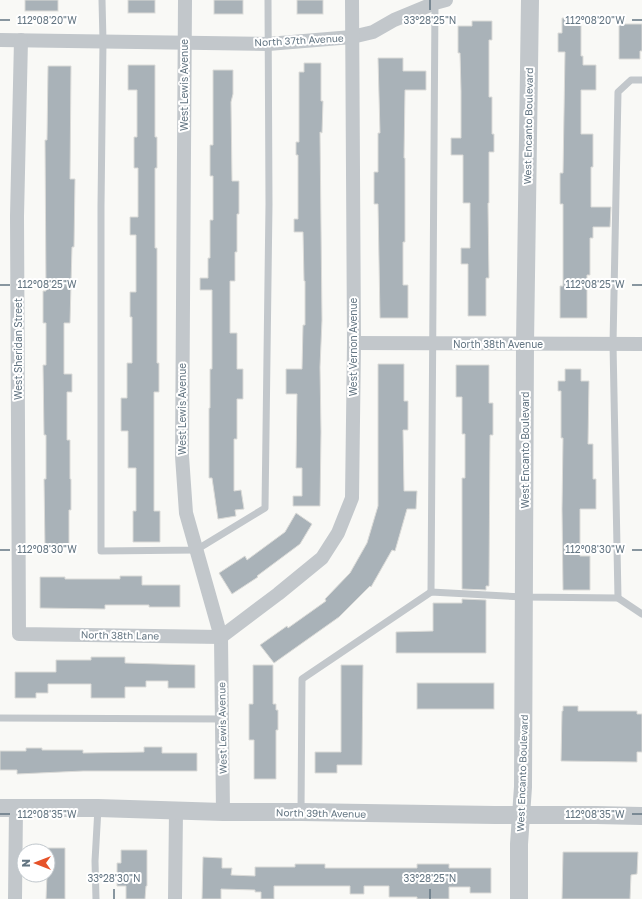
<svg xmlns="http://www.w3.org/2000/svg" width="642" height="899" viewBox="0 0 642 899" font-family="'Golos Text',sans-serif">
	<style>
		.building { fill: #a9b2b8; stroke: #dbdbd8 }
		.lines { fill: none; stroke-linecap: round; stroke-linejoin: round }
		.service { stroke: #c2c7cb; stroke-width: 7 }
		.minor { stroke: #c2c7cb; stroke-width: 14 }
		.tertiary { stroke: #c2c7cb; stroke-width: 18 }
		.ticks { fill: none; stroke: #637582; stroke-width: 1.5 }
		.labels { text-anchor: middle; stroke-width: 4; stroke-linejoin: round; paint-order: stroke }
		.street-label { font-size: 10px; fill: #637582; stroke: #fff }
		.ticks-label { font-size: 10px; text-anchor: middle; fill: #637582; stroke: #fff; stroke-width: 4; stroke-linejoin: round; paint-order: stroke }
	</style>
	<rect width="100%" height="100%" fill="#f9f9f6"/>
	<!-- building -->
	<g class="building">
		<rect x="25" y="0" width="33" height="11"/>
		<rect x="128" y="0" width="27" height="13"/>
		<rect x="214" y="0" width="29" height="14"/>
		<rect x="297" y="0" width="26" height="14"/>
		<polygon points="562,18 581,18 581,56 583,56 583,65 596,65 596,90 581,90 581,134 593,134 593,167 591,167 591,207 611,207 610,227 593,227 593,238 590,238 590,275 587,275 587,318 560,318 560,286 563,286 563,204 560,204 560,173 563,173 565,52 558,52 558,33 562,33"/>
		<polygon points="472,21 492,21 492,40 489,40 489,97 492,97 492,134 494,134 494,152 489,152 489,203 488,203 489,278 486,278 486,316 468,316 468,264 461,264 461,248 470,248 470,203 463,203 463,155 451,155 451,138 461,138 461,91 460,53 458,53 458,26 472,26"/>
		<polygon points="619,24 642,24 642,51 640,51 640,59 619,59"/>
		<polygon points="378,58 403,58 403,71 426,71 426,90 405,90 404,158 405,158 405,242 403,242 403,285 408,285 408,318 380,318 378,204 374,204 374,172 378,172 378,133 380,133"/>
		<polygon points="304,63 321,63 321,101 323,101 322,133 320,132 322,320 320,367 321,432 320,506 293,506 293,496 302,496 302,468 296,468 297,394 286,394 286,369 302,369 303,325 305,325 305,281 304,281 303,232 294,232 294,219 298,219 298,155 296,155 296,142 299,142 299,72 304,72"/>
		<polygon points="128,65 155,65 155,137 157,137 157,168 155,168 155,248 157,248 157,363 159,363 159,392 154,392 154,511 160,511 160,542 133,542 133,511 136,511 136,468 128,468 128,431 121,431 121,398 127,398 127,363 132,363 132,317 130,317 130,292 136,292 136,235 130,235 130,217 138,217 138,168 134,168 134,137 137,137 137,90 128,90"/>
		<polygon points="48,66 71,66 70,179 75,179 74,247 72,247 70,323 64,323 64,374 72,374 72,392 67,392 67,440 70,440 70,479 71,479 71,510 69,510 69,548 45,548 44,479 46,479 46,435 44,435 43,365 46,365 46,323 43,323 43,291 46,291 45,140 47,140"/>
		<polygon points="213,70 233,70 233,94 231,102 232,181 239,181 239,214 237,214 237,252 235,252 235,281 230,281 230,333 237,333 237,369 243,369 243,399 237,399 237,439 234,439 234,491 241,490 244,509 235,510 236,516 218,519 212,478 209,478 209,408 210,408 210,369 212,369 212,290 200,290 200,278 208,278 208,258 210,258 210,220 213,220 213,176 210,176 210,145 213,145"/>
		<polygon points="378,364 404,364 404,401 408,401 408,430 403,430 404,491 417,491 416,509 407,509 395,551 392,550 371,587 370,586 339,617 274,663 260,645 287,626 288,628 326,601 325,599 350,573 367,543 378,506"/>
		<polygon points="456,365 489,365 489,403 493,403 493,435 490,435 489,586 486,586 486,590 462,589 462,478 465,478 465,434 462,434 462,397 456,397"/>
		<polygon points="565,369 581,369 581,381 589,381 588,444 593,444 593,479 596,479 596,509 580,509 580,556 590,556 590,590 563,590 562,509 563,438 561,438 561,391 558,391 558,381 565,381"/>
		<polygon points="296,513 312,524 300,544 257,576 258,577 232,594 219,573 245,556 247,560 285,532"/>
		<polygon points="120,576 142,576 142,585 180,585 180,607 149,607 149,605 105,605 105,609 40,608 40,577 65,577 65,579 120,579"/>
		<polygon points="462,599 486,600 486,653 396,653 396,632 433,631 433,603 462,603"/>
		<polygon points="91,657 125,657 125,663 195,665 195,688 168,688 168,681 146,681 146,687 125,687 125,698 91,698 91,684 48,684 48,693 36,693 36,698 15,698 15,672 56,672 56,660 91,660"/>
		<polygon points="253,665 273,665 273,704 276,704 276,710 278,710 278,730 276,730 276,779 254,779 254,740 249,740 249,704 253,704"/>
		<polygon points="341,665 363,665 362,765 337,765 337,773 315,773 315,752 341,752"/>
		<rect x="417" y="683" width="77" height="26"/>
		<polygon points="563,706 578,706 578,711 637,711 637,714 642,714 642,752 637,752 637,762 561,761 562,711 563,711"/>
		<polygon points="144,747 162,747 162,753 197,753 197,771 83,771 17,774 17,770 0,770 0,751 26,751 26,748 42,748 42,750 83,750 83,753 144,752"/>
		<polygon points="48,848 65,848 65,899 46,899"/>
		<polygon points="121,850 147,850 147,886 146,886 145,899 126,899 126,886 117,886 117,863 121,863"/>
		<polygon points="563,852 638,852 637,874 631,875 630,899 562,899"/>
		<polygon points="203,857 222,858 222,868 232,868 231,875 255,876 255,867 295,867 295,864 325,864 325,868 417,868 417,864 449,864 449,868 491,868 491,893 470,893 470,887 449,887 449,899 417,899 417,897 389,897 389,886 364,886 364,894 350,894 350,886 274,886 274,899 261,899 261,892 255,892 255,890 221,889 221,899 202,899"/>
	</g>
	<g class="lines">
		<!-- service -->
		<g class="service">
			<polyline points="102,0 103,41 101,206 101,551 196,550 265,508 269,204 268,0"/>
			<polyline points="431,592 435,2"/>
			<polyline points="618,598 613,344 618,92 631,80 642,80"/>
			<polyline points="0,718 222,719"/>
			<polyline points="301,812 302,679 431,592 524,597 618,598 642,614"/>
			<polyline points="96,899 95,861 98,808"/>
		</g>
		<!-- minor -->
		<g class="minor">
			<polyline points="185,0 182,456 186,513 221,637 223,812"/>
			<polyline points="0,40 268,44 352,37 373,32 394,20 435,3 446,0"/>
			<polyline points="21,40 17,216 19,634 221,637 278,594 322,558 338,533 352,498 354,343 352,0"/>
			<polyline points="354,343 642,344"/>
			<polyline points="15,899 16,808"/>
			<polyline points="175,899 176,811"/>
		</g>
		<!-- tertiary -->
		<g class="tertiary">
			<polyline points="0,808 98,808 223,812 301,812 495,815 596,815 642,816"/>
			<polyline points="519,899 519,844 523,787 525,344 530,0"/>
		</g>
	</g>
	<!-- ticks -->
	<path class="ticks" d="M 430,0 L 430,10M 0,20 L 10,20M 632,20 L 642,20M 0,285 L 10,285M 632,285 L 642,285M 0,550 L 10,550M 632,550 L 642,550M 0,814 L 10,814M 632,814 L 642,814M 114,889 L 114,899M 430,889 L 430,899"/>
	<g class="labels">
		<!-- street labels -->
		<g class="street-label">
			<text transform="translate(299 40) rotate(-3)" y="4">North 37th Avenue</text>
			<text transform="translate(184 85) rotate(-90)" y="4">West Lewis Avenue</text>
			<text transform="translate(528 126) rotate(-89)" y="4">West Encanto Boulevard</text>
			<text x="498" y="348">North 38th Avenue</text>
			<text transform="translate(353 347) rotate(-90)" y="4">West Vernon Avenue</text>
			<text transform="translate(18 349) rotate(-90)" y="4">West Sheridan Street</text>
			<text transform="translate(182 409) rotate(-90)" y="4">West Lewis Avenue</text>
			<text transform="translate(525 450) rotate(-90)" y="4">West Encanto Boulevard</text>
			<text transform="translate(120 635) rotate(1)" y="4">North 38th Lane</text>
			<text transform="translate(222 728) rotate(-91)" y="4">West Lewis Avenue</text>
			<text transform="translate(522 773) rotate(-88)" y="4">West Encanto Boulevard</text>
			<text transform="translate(321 813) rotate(1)" y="4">North 39th Avenue</text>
		</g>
	</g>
	<g class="ticks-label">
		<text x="430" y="24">33°28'25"N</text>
		<text x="595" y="24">112°08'20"W</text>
		<text x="47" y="24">112°08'20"W</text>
		<text x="595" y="288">112°08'25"W</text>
		<text x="47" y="288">112°08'25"W</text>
		<text x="47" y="553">112°08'30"W</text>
		<text x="595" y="553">112°08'30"W</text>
		<text x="47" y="818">112°08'35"W</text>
		<text x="595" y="818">112°08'35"W</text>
		<text x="114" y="882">33°28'30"N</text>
		<text x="430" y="882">33°28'25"N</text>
	</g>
	<!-- north arrow -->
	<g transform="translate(36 863) rotate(270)"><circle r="19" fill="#ffffff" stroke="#c1c8cd"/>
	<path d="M0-3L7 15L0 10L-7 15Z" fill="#e65229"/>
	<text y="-6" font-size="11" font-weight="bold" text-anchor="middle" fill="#637582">N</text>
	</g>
</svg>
